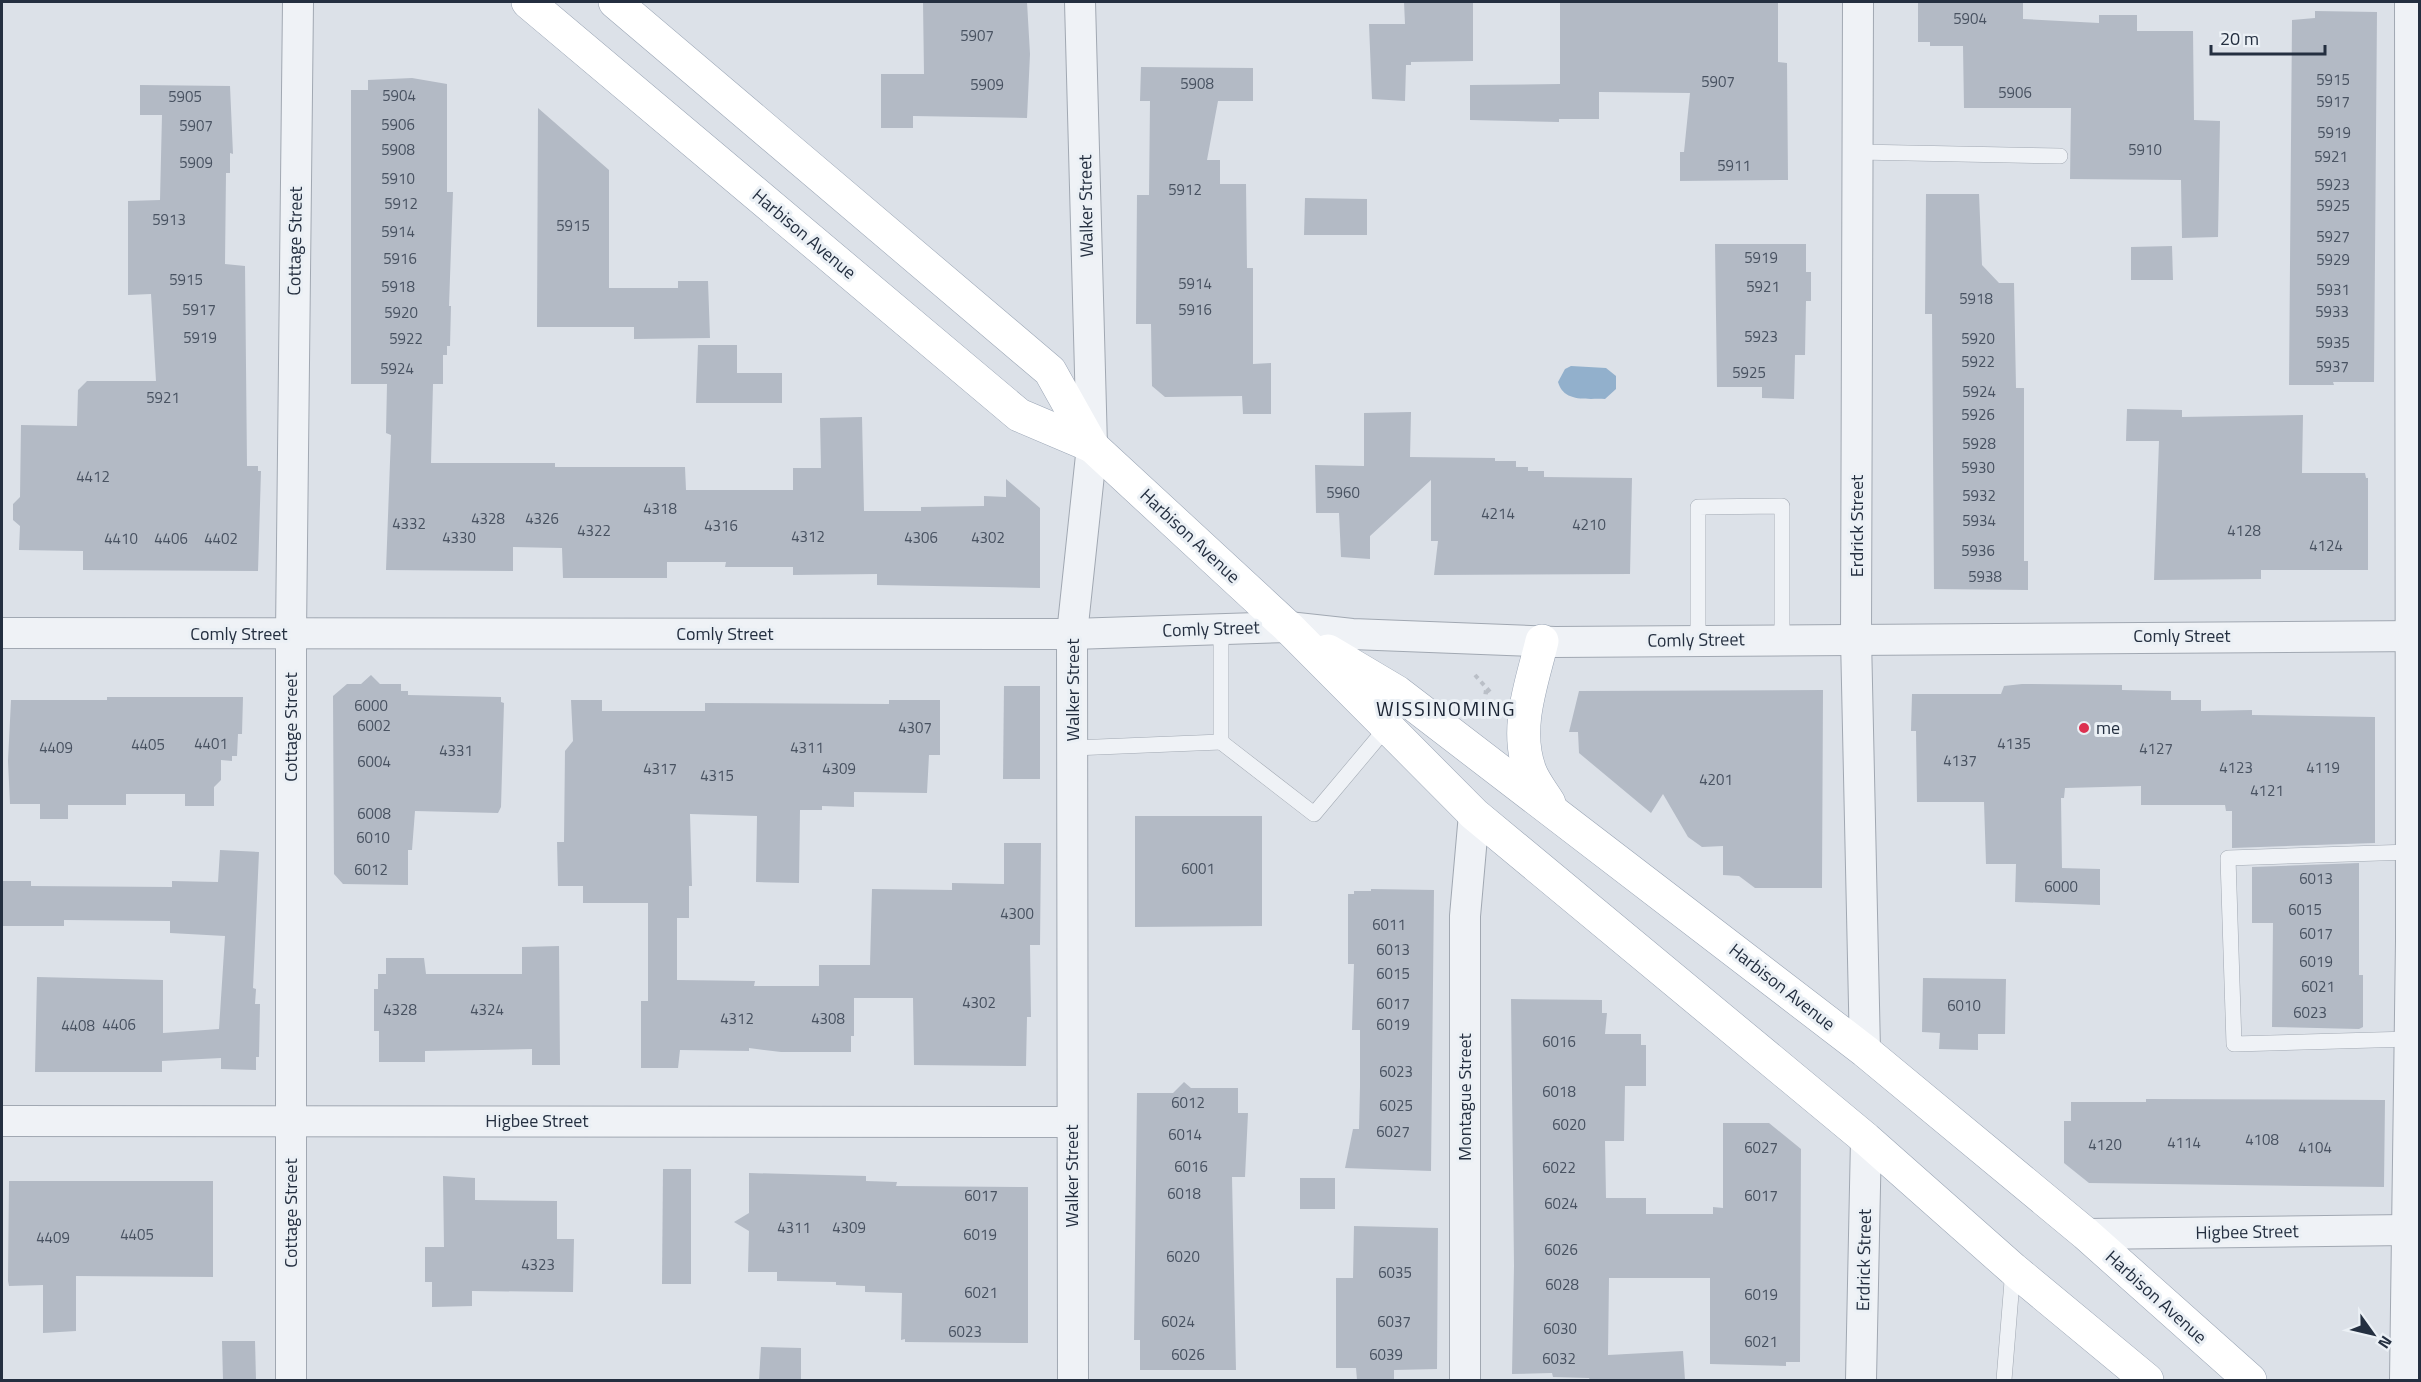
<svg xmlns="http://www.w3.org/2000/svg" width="2421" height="1382" viewBox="0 0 2421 1382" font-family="'Titillium Web',sans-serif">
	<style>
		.water { fill: #92b0cc }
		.building { fill: #b3bac5 }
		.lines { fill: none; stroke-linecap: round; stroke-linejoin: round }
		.lane-casing { stroke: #a1a8b2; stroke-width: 16 }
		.street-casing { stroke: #a1a8b2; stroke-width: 32 }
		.primary-casing { stroke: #9aa5b5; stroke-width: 34 }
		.path { stroke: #babfc7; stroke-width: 4; stroke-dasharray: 4.5 4.5; stroke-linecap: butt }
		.lane { stroke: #eff2f6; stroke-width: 15 }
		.street { stroke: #eff2f6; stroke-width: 30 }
		.primary { stroke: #fff; stroke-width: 33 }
		.poi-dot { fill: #dc3150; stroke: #ebf0f5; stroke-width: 2 }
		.labels { text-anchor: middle; stroke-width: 6; stroke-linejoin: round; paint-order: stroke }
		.number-label { font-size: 15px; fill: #485261 }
		.street-label { font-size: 18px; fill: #242f40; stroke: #ebf0f5 }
		.poi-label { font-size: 18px; fill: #242f40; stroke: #ebf0f5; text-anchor: start }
		.neighbourhood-label { font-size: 20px; letter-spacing: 1.5px; fill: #172030; stroke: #ebf0f5 }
	</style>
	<rect width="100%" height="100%" fill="#dce1e8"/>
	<!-- water -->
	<path class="water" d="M 1571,366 L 1606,368 L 1616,376 L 1616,389 L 1605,399 C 1587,398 1564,403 1558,382 L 1565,369 Z"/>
	<!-- building -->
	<g class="building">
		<polygon points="923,2 1027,2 1030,54 1027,118 913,116 913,128 881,128 881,74 924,74"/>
		<polygon points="1404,2 1473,2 1473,61 1411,62 1411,65 1406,65 1405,101 1372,99 1369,24 1405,24"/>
		<polygon points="1560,2 1778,2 1778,62 1787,63 1788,180 1680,181 1680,152 1684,152 1690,93 1599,92 1599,119 1559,119 1559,122 1470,120 1470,85 1560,84"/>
		<polygon points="1918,2 2023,2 2023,19 2099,23 2099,15 2137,15 2137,31 2193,31 2194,120 2220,121 2218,237 2182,238 2181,180 2070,179 2071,108 1964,108 1963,46 1930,46 1930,42 1918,42"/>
		<polygon points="2315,11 2377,12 2374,382 2333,382 2334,385 2289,385 2292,20 2315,18"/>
		<polygon points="1141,67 1253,68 1253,101 1218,101 1207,160 1220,160 1220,184 1246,184 1247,268 1253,268 1253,364 1271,363 1271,414 1243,414 1242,396 1165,397 1152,386 1151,324 1136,324 1137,195 1149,195 1150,101 1140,101"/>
		<polygon points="412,78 447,84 447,192 453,192 449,306 451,306 450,346 447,346 447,355 443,355 443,384 433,384 431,463 555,463 555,467 685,467 686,490 793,490 793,468 821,468 820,418 862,417 864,511 921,511 921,507 984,506 984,496 1006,497 1006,479 1040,508 1040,588 877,585 877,574 793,575 793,567 725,567 726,562 667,562 667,578 563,578 562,548 513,547 513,571 386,570 391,435 386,433 387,384 351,384 351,90 368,90 368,80"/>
		<polygon points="140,85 230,86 233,154 230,153 230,173 226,173 225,264 245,266 247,466 258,466 258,471 261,471 258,571 83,570 83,551 19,550 20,526 13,520 13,504 20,497 21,425 77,426 78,390 87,381 156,381 151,294 128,295 128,201 160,200 162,115 140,115"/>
		<polygon points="538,108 609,170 609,288 678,288 678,281 708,281 710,338 634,339 634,327 537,327"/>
		<polygon points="1926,194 1979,194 1982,265 1999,283 2014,283 2016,388 2024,388 2024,561 2028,561 2028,590 1934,589 1932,314 1925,314"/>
		<polygon points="1305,198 1367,199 1367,235 1304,235"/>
		<polygon points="1715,244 1806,244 1806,272 1811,272 1811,301 1806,301 1805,355 1795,355 1794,399 1762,398 1762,387 1717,387"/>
		<polygon points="2172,246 2173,280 2131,280 2131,247"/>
		<polygon points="698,345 737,345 737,373 782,373 782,403 696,403"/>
		<polygon points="2127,409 2182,410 2182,417 2303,415 2302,473 2365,473 2366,478 2368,478 2368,570 2261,570 2261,579 2154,580 2159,441 2126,441"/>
		<polygon points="1411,412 1410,457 1495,458 1495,461 1516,461 1516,467 1528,467 1528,471 1544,471 1544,477 1632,478 1630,574 1434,575 1438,541 1431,541 1431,480 1370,536 1370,559 1341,557 1339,513 1316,513 1315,465 1364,466 1364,413"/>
		<polygon points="371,675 380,684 401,684 401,691 408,691 408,695 501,697 501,702 504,703 501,807 498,813 415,811 412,850 408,850 408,885 343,884 334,874 333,696 347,684 361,684"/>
		<polygon points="2022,684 2122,685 2122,690 2171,691 2171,700 2201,700 2201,711 2252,710 2252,715 2375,717 2375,843 2232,848 2232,811 2226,811 2225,805 2141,805 2141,786 2065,788 2064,798 2061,798 2062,868 2100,869 2100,905 2015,902 2016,864 1986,864 1984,802 1917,802 1916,731 1911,731 1912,694 2001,694 2004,686"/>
		<polygon points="1004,686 1040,686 1040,779 1003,779"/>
		<polygon points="1823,690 1822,888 1755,888 1739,876 1723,875 1723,846 1702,847 1688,837 1663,794 1651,813 1579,753 1578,732 1569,732 1579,691"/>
		<polygon points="107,697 243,697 242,734 238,734 237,756 232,756 232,761 221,760 221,780 214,787 214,806 185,806 185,794 126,794 126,805 68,805 68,819 40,819 40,804 10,804 8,761 11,700 107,700"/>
		<polygon points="571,700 602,700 602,711 705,711 705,703 889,704 889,700 940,700 940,755 929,755 927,793 854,792 854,807 822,806 822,810 800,810 799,883 756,882 757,816 690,814 692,886 689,886 689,918 677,918 677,980 755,981 754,986 819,986 819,965 870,965 872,889 952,890 952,883 1004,884 1004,843 1041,843 1040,945 1030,945 1031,1017 1027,1017 1026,1066 914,1065 913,998 854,998 854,1036 851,1036 851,1052 781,1052 749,1048 749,1051 680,1050 678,1068 641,1068 641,1001 648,1001 648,903 583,903 583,886 558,886 557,842 564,842 565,751 573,741"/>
		<polygon points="1135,816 1262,816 1262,926 1135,927"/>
		<polygon points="220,850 259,852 253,988 256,989 255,1004 260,1004 259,1057 256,1057 256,1070 221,1069 221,1058 162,1061 162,1072 35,1072 37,977 163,980 163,1033 219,1029 225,936 170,933 170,921 64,920 64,926 2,926 2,881 31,881 31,886 172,887 172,881 218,882"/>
		<polygon points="2359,863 2359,975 2363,975 2363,1027 2359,1029 2272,1027 2273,923 2252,923 2252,867"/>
		<polygon points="1371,889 1434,890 1431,1171 1345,1168 1353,1129 1359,1129 1360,1087 1360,1030 1352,1030 1354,964 1348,964 1348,894 1354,894 1354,891 1371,891"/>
		<polygon points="559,946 560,1065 532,1065 532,1049 425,1051 425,1062 379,1062 379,1031 374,1031 374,989 378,989 378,974 386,974 386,958 424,958 426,974 522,974 522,947"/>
		<polygon points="1923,978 2006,979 2005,1034 1978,1034 1978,1050 1939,1049 1940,1033 1922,1032"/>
		<polygon points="1511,999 1602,1000 1602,1013 1607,1013 1605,1034 1641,1034 1641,1045 1646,1045 1646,1086 1625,1086 1624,1141 1605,1141 1606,1198 1646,1198 1646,1214 1713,1214 1713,1207 1723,1208 1723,1123 1769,1123 1801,1149 1800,1362 1786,1362 1786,1366 1710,1364 1710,1278 1609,1278 1608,1355 1683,1351 1685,1380 1590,1380 1589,1378 1553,1377 1552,1373 1512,1374 1514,1266"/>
		<polygon points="1184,1082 1191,1088 1238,1088 1238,1113 1248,1113 1245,1177 1232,1177 1236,1370 1140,1370 1140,1340 1134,1340 1137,1093 1173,1093"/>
		<polygon points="2146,1099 2385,1100 2384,1187 2089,1183 2064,1163 2064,1121 2071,1121 2071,1102 2146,1102"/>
		<polygon points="663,1169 691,1169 691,1284 662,1284"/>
		<polygon points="749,1173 866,1176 866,1181 897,1182 896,1186 1028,1187 1028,1343 905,1342 905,1339 901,1340 902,1293 865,1292 865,1286 836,1285 836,1282 777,1281 777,1272 748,1272 749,1231 734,1222 749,1213"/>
		<polygon points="443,1176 475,1178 475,1200 557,1201 557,1239 574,1239 573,1292 472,1291 472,1306 432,1307 432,1282 425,1282 425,1247 444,1247"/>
		<rect x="1300" y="1178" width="35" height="31"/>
		<polygon points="9,1181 213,1181 213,1277 76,1276 76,1331 43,1333 43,1285 9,1286 8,1281"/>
		<polygon points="1354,1226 1438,1228 1437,1369 1394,1370 1394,1380 1357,1380 1356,1368 1336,1368 1336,1278 1353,1278"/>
		<polygon points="222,1341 255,1341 256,1380 223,1380"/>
		<polygon points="761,1347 801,1348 801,1380 759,1380"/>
	</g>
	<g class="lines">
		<!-- lane casing -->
		<g class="lane-casing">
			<g id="lane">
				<polyline points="1858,152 2060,156"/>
				<polyline points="1698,640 1698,507 1782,506 1782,639"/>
				<polyline points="1221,742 1314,814 1387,727"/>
				<polyline points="1073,748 1221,742 1221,629"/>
				<polyline points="2410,1039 2234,1044 2228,858 2411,852"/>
				<polyline points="2004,1380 2013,1269"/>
			</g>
		</g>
		<!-- street casing -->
		<g class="street-casing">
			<g id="street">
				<polyline points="1858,2 1856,638 1865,1051"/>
				<polyline points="2,633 1072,634 1288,627 1352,634 1555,642 2420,636"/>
				<polyline points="2,1121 1072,1122"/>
				<polyline points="2086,1234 2407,1230"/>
				<polyline points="291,1380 291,634 298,2"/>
				<polyline points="1073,1380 1072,634 1092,446 1080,2"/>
				<polyline points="1465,1380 1465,916 1474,814"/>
				<polyline points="1861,1380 1866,1139"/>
				<polyline points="2405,1380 2411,941 2410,2"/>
			</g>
		</g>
		<!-- primary casing -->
		<g class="primary-casing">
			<g id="primary">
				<polyline points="528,2 1019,415 1092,446"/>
				<polyline points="615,2 1050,371 1092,446 1288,627 1474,814 1866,1139 2013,1269 2147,1380"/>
				<path d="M 1542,641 C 1532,683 1514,728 1530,771 C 1534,782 1543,793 1549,803"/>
				<polyline points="1328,651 1397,692 1865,1051 2086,1234 2250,1380"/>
			</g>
		</g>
		<!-- path -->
		<polyline class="path" points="1475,675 1491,693 1483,692"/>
		<!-- lane -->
		<use href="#lane" class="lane"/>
		<!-- street -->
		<use href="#street" class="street"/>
		<!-- primary -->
		<use href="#primary" class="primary"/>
	</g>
	<!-- markers -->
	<circle class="poi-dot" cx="2084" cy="728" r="6"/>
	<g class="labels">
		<!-- number labels -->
		<g class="number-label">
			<text x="1970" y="24">5904</text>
			<text x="977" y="41">5907</text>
			<text x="2333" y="85">5915</text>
			<text x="1718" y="87">5907</text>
			<text x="1197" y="89">5908</text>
			<text x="987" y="90">5909</text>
			<text x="2015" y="98">5906</text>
			<text x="399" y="101">5904</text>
			<text x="185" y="102">5905</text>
			<text x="2333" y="107">5917</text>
			<text x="398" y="130">5906</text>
			<text x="196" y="131">5907</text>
			<text x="2334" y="138">5919</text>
			<text x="398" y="155">5908</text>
			<text x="2145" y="155">5910</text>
			<text x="2331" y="162">5921</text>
			<text x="196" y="168">5909</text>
			<text x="1734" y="171">5911</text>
			<text x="398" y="184">5910</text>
			<text x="2333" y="190">5923</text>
			<text x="1185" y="195">5912</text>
			<text x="401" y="209">5912</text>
			<text x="2333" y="211">5925</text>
			<text x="169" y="225">5913</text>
			<text x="573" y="231">5915</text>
			<text x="398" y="237">5914</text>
			<text x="2333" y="242">5927</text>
			<text x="1761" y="263">5919</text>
			<text x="400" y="264">5916</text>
			<text x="2333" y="265">5929</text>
			<text x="186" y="285">5915</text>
			<text x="1195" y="289">5914</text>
			<text x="398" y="292">5918</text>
			<text x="1763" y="292">5921</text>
			<text x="2333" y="295">5931</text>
			<text x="1976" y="304">5918</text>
			<text x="199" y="315">5917</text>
			<text x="1195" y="315">5916</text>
			<text x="2332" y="317">5933</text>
			<text x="401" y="318">5920</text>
			<text x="1761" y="342">5923</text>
			<text x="200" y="343">5919</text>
			<text x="406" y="344">5922</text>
			<text x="1978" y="344">5920</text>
			<text x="2333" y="348">5935</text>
			<text x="1978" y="367">5922</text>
			<text x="2332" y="372">5937</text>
			<text x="397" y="374">5924</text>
			<text x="1749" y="378">5925</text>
			<text x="1979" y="397">5924</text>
			<text x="163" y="403">5921</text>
			<text x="1978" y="420">5926</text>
			<text x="1979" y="449">5928</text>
			<text x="1978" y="473">5930</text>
			<text x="93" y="482">4412</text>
			<text x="1343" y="498">5960</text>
			<text x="1979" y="501">5932</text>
			<text x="660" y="514">4318</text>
			<text x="1498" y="519">4214</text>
			<text x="488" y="524">4328</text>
			<text x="542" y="524">4326</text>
			<text x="1979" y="526">5934</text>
			<text x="409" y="529">4332</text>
			<text x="1589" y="530">4210</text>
			<text x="721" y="531">4316</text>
			<text x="594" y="536">4322</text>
			<text x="2244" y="536">4128</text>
			<text x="808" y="542">4312</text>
			<text x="459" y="543">4330</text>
			<text x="921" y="543">4306</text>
			<text x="988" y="543">4302</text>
			<text x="121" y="544">4410</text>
			<text x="171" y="544">4406</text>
			<text x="221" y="544">4402</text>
			<text x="2326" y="551">4124</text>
			<text x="1978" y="556">5936</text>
			<text x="1985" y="582">5938</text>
			<text x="371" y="711">6000</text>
			<text x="374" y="731">6002</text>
			<text x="915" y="733">4307</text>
			<text x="211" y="749">4401</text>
			<text x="2014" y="749">4135</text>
			<text x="148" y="750">4405</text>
			<text x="56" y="753">4409</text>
			<text x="807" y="753">4311</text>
			<text x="2156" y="754">4127</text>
			<text x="456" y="756">4331</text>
			<text x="1960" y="766">4137</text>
			<text x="374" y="767">6004</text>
			<text x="2236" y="773">4123</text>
			<text x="2323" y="773">4119</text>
			<text x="660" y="774">4317</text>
			<text x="839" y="774">4309</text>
			<text x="717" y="781">4315</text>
			<text x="1716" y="785">4201</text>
			<text x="2267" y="796">4121</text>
			<text x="374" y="819">6008</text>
			<text x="373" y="843">6010</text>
			<text x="1198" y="874">6001</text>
			<text x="371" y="875">6012</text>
			<text x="2316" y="884">6013</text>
			<text x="2061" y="892">6000</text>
			<text x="2305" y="915">6015</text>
			<text x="1017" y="919">4300</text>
			<text x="1389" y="930">6011</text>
			<text x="2316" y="939">6017</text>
			<text x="1393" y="955">6013</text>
			<text x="2316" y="967">6019</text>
			<text x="1393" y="979">6015</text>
			<text x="2318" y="992">6021</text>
			<text x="979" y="1008">4302</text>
			<text x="1393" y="1009">6017</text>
			<text x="1964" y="1011">6010</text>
			<text x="400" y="1015">4328</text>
			<text x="487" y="1015">4324</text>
			<text x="2310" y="1018">6023</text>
			<text x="737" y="1024">4312</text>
			<text x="828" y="1024">4308</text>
			<text x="119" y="1030">4406</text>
			<text x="1393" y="1030">6019</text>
			<text x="78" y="1031">4408</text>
			<text x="1559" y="1047">6016</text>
			<text x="1396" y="1077">6023</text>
			<text x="1559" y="1097">6018</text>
			<text x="1188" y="1108">6012</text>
			<text x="1396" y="1111">6025</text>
			<text x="1569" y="1130">6020</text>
			<text x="1393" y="1137">6027</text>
			<text x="1185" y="1140">6014</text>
			<text x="2262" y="1145">4108</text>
			<text x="2184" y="1148">4114</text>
			<text x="2105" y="1150">4120</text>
			<text x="1761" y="1153">6027</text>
			<text x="2315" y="1153">4104</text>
			<text x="1191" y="1172">6016</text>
			<text x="1559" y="1173">6022</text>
			<text x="1184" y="1199">6018</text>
			<text x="981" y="1201">6017</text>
			<text x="1761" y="1201">6017</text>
			<text x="1561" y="1209">6024</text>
			<text x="794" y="1233">4311</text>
			<text x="849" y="1233">4309</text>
			<text x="137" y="1240">4405</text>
			<text x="980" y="1240">6019</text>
			<text x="53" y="1243">4409</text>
			<text x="1561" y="1255">6026</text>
			<text x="1183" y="1262">6020</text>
			<text x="538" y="1270">4323</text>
			<text x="1395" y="1278">6035</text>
			<text x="1562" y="1290">6028</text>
			<text x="981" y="1298">6021</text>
			<text x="1761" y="1300">6019</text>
			<text x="1178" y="1327">6024</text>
			<text x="1394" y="1327">6037</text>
			<text x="1560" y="1334">6030</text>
			<text x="965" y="1337">6023</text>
			<text x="1761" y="1347">6021</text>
			<text x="1188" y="1360">6026</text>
			<text x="1386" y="1360">6039</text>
			<text x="1559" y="1364">6032</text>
		</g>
		<!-- street labels -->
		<g class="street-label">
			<text transform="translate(1086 206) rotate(-91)" y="6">Walker Street</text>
			<text transform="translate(804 234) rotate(40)" y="6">Harbison Avenue</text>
			<text transform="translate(295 241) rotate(-89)" y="6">Cottage Street</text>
			<text transform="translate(1857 526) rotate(-90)" y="6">Erdrick Street</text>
			<text transform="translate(1190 536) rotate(43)" y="6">Harbison Avenue</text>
			<text transform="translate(1211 629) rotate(-2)" y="6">Comly Street</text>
			<text x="239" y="640">Comly Street</text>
			<text x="725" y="640">Comly Street</text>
			<text x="2182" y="642">Comly Street</text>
			<text transform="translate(1696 640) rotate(-1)" y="6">Comly Street</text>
			<text transform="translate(1073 690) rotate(-90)" y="6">Walker Street</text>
			<text transform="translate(291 727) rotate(-90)" y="6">Cottage Street</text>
			<text transform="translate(1782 987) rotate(38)" y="6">Harbison Avenue</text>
			<text transform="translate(1465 1097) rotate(-90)" y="6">Montague Street</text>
			<text x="537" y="1127">Higbee Street</text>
			<text transform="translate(1072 1176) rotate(-90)" y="6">Walker Street</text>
			<text transform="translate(291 1213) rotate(-90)" y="6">Cottage Street</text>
			<text transform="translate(2247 1232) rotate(-1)" y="6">Higbee Street</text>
			<text transform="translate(1864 1260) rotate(-89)" y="6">Erdrick Street</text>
			<text transform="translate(2156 1297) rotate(42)" y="6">Harbison Avenue</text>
		</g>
		<!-- poi labels -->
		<g class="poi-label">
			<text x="2096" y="734">me</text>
		</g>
		<!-- neighbourhood labels -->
		<g class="neighbourhood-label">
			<text x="1446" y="716">WISSINOMING</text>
		</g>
	</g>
	<!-- border -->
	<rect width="2421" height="1382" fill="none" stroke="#242f40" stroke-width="6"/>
	<!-- north arrow -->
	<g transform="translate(2373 1334) rotate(124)" stroke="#ebf0f5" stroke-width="4.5" paint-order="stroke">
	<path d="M0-4.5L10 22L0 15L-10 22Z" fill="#242f40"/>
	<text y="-9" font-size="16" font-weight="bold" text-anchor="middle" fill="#242f40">N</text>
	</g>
	<!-- scale -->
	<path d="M2211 45v9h114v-9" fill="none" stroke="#242f40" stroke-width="3"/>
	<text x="2220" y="45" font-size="18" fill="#242f40" stroke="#ebf0f5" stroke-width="4.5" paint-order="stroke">20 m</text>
</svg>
